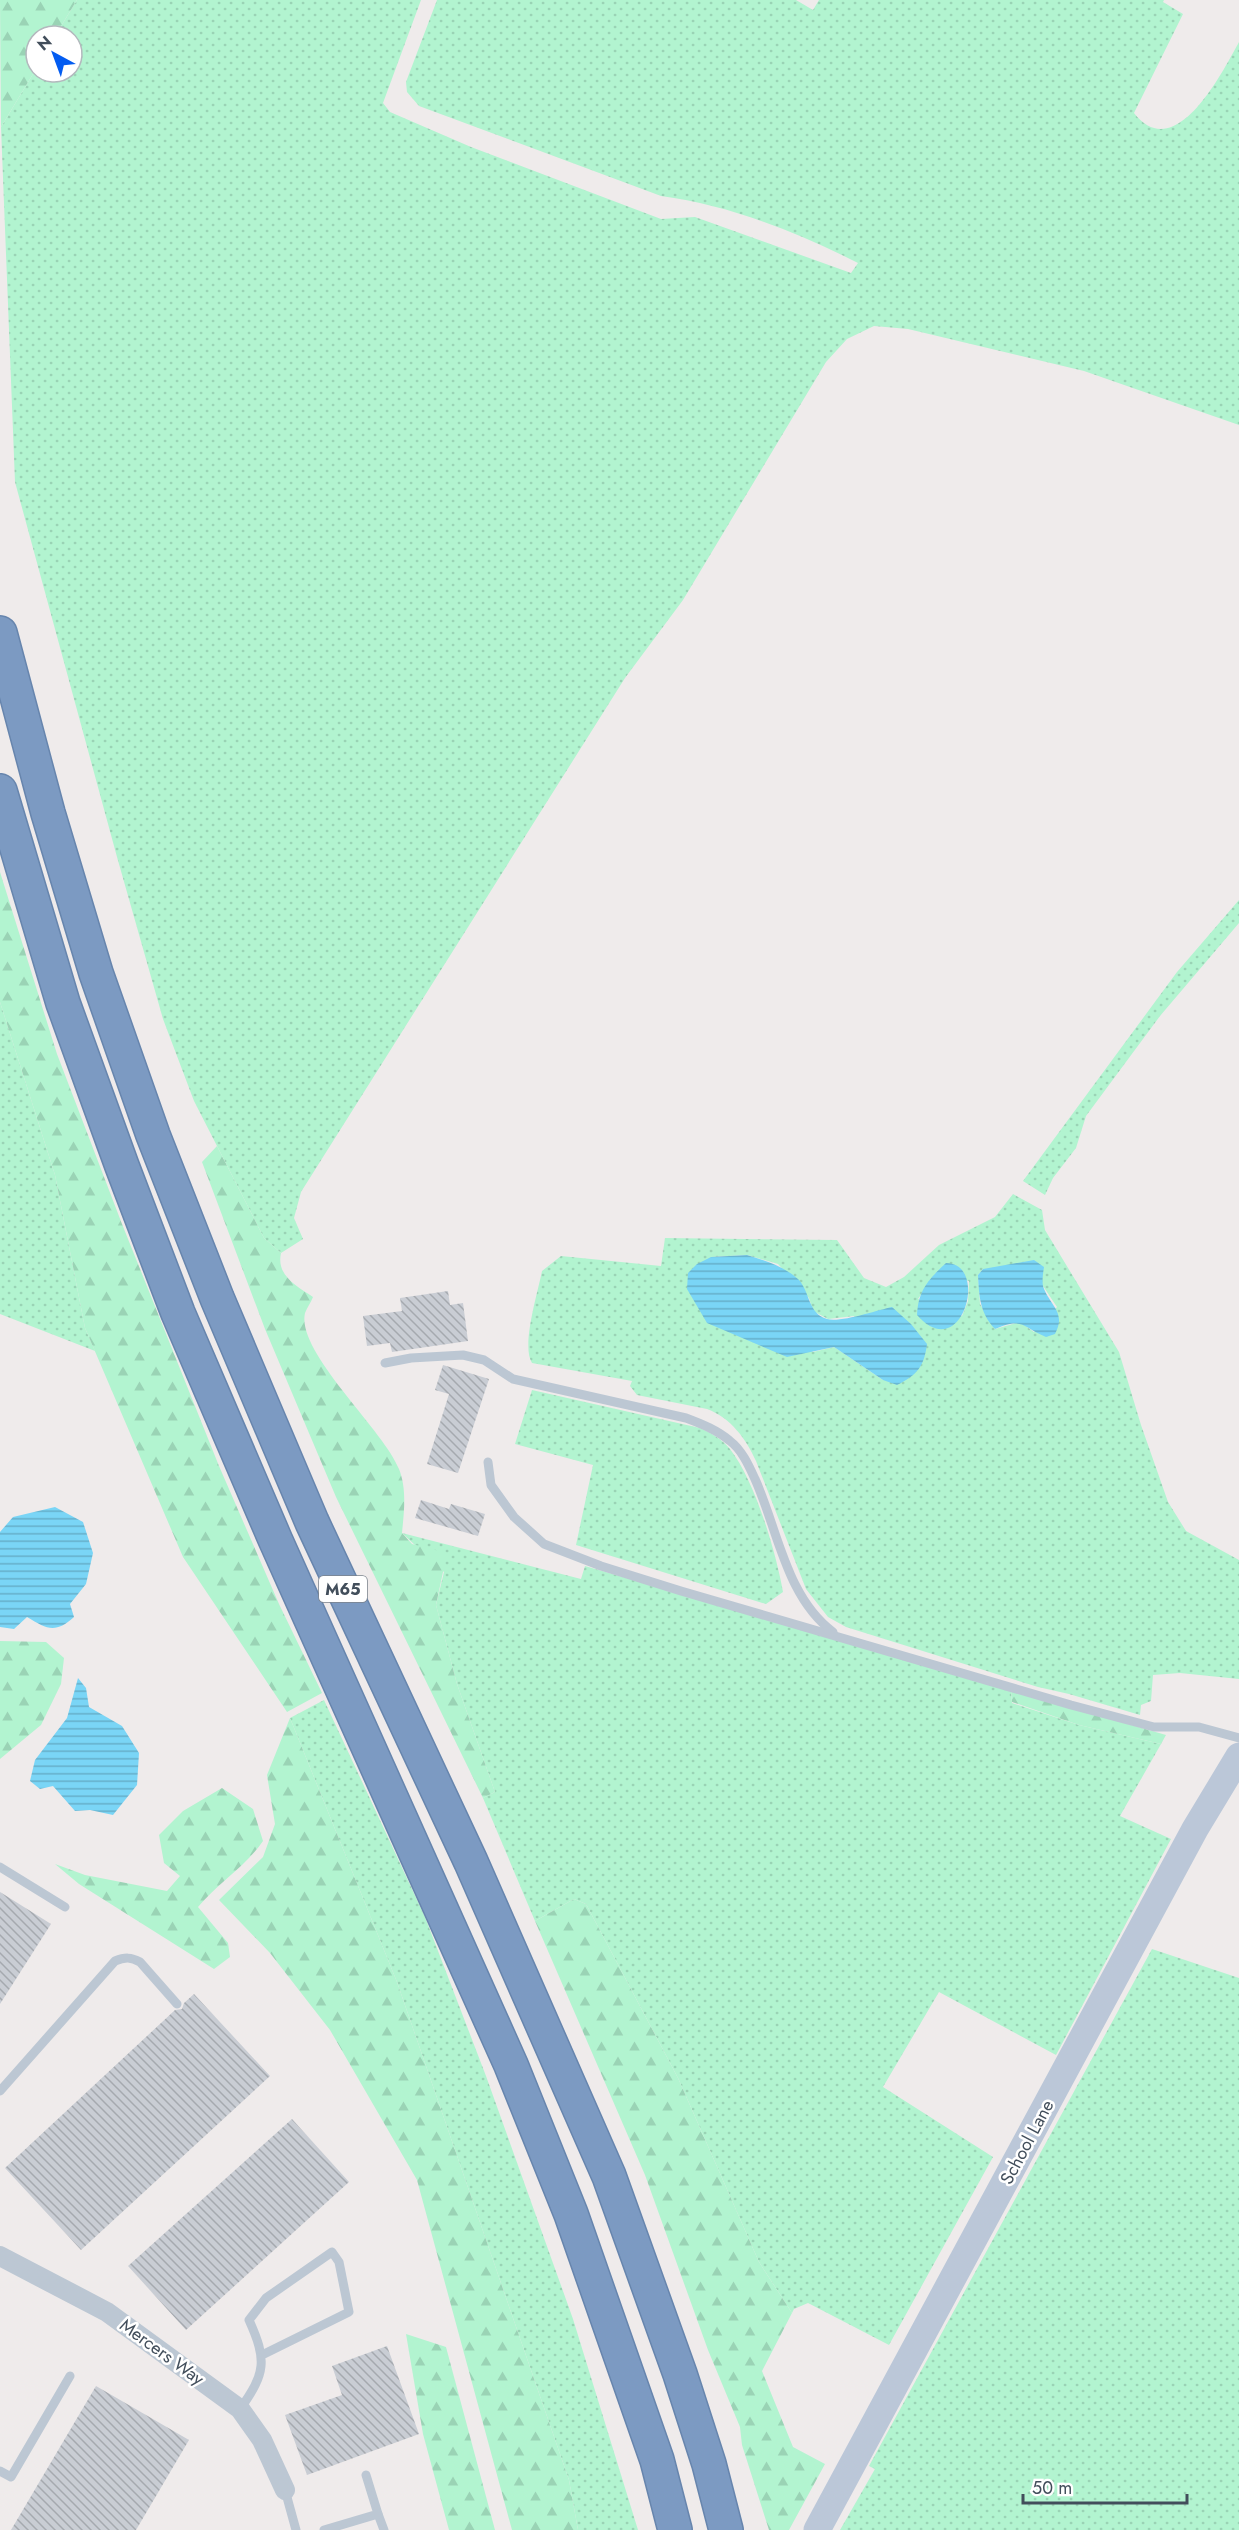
<svg xmlns="http://www.w3.org/2000/svg" width="1239" height="2530" viewBox="0 0 1239 2530" font-family="Jost,sans-serif">
	<style>
		.grass { fill: url(#grass-dots); fill-rule: evenodd }
		.forest { fill: url(#forest-firs) }
		.water { fill: url(#water-rules) }
		.building { fill: url(#building-back-hatch) }
		.lines { fill: none; stroke-linecap: round; stroke-linejoin: round }
		.highway-casing { stroke: #6785ad; stroke-width: 36 }
		.lane { stroke: #bcc7d3; stroke-width: 9 }
		.street { stroke: #bcc7d3; stroke-width: 20 }
		.secondary { stroke: #bbc7d8; stroke-width: 27 }
		.highway { stroke: #7c9ac2; stroke-width: 33 }
		.labels { text-anchor: middle; stroke-width: 5; stroke-linejoin: round; paint-order: stroke }
		.shield { fill: #fff; stroke: #7b838c; stroke-width: 1.5 }
		.shield-label { font-size: 16px; font-weight: bold; fill: #424e5b }
		.street-label { font-size: 18px; fill: #424e5b; stroke: #fff }
	</style>
	<defs>
		<pattern id="grass-dots" width="8" height="8" patternUnits="userSpaceOnUse" patternTransform="scale(1.5)"><rect width="8" height="8" fill="#b2f4d0"/><path d="M2 2h.1M6 6h.1" fill="none" stroke="#9ad3b5" stroke-width="1.8" stroke-linecap="round"/></pattern>
		<pattern id="forest-firs" width="22" height="20" patternUnits="userSpaceOnUse" patternTransform="scale(1.5)"><rect width="22" height="20" fill="#b2f4d0"/><path d="M5 1l3.5 6h-7zM16 11l3.5 6h-7z" fill="#9ad3b5"/></pattern>
		<pattern id="water-rules" width="6" height="5" patternUnits="userSpaceOnUse" patternTransform="scale(1.5)"><rect width="6" height="5" fill="#7ad5f6"/><path d="M0 2.5h6" fill="none" stroke="#66afca"/></pattern>
		<pattern id="building-back-hatch" width="6" height="6" patternUnits="userSpaceOnUse" patternTransform="scale(1.5)"><rect width="6" height="6" fill="#c9cdd4"/><path d="M-1 5l2 2M0 0l6 6M5-1l2 2" fill="none" stroke="#a5a9af"/></pattern>
	</defs>
	<rect width="100%" height="100%" fill="#efebeb"/>
	<!-- grass -->
	<g class="grass">
		<path d="M 77,0 L 421,0 L 383,103 L 390,112 L 471,147 L 661,219 L 695,217 L 851,273 L 858,263 C 797,232 729,205 661,196 L 419,106 L 407,92 L 406,82 L 437,0 L 796,0 L 813,10 L 819,0 L 1164,0 L 1163,2 L 1183,14 L 1134,113 C 1175,166 1222,73 1239,42 L 1239,425 L 1084,371 L 908,329 L 874,326 L 847,339 L 826,362 L 683,600 L 625,678 L 301,1192 L 294,1218 L 303,1239 L 281,1253 L 264,1238 L 194,1101 L 163,1019 L 117,857 L 15,482 L 1,127 L 36,69 L 36,72 L 72,72 L 72,36 L 55,36 Z"/>
		<polygon points="1239,900 1239,923 1160,1016 1086,1116 1076,1148 1053,1178 1045,1195 1023,1181 1177,972"/>
		<polygon points="0,1002 55,1175 85,1328 95,1351 0,1314"/>
		<path d="M 1013,1194 L 1042,1210 L 1045,1230 L 1119,1352 L 1141,1425 L 1168,1502 L 1186,1531 L 1239,1560 L 1239,1679 L 1180,1673 L 1153,1675 L 1151,1701 L 1141,1705 L 1140,1715 L 1069,1694 L 1038,1687 L 846,1627 L 828,1617 L 806,1589 L 756,1461 C 746,1439 731,1418 707,1409 L 637,1395 L 630,1386 L 632,1381 L 532,1363 C 521,1346 538,1292 542,1271 L 561,1256 L 661,1266 L 665,1238 L 837,1240 L 864,1278 L 886,1287 L 904,1277 L 939,1245 L 995,1217 ZM 747,1255 L 778,1264 L 809,1298 L 813,1311 L 828,1319 L 854,1316 L 883,1380 L 834,1347 L 813,1352 L 711,1257 ZM 983,1269 L 1043,1286 L 1057,1307 L 1034,1332 L 1020,1322 L 995,1329 L 980,1304 L 978,1275 ZM 936,1273 L 969,1281 L 968,1301 L 962,1316 L 918,1299 Z"/>
		<path d="M 532,1390 L 700,1428 C 711,1433 722,1439 730,1449 C 755,1481 776,1552 783,1592 L 766,1604 L 576,1545 L 593,1465 L 515,1444 Z"/>
		<polygon points="402,1533 581,1579 585,1566 1011,1690 1012,1703 1079,1725 1161,1744 1120,1816 1171,1839 1056,2055 939,1992 883,2087 993,2157 889,2345 808,2303 794,2309 792,2313 759,2262 678,2078 586,1904 574,1899 535,1921 483,1798 495,1792 457,1684 436,1605 444,1572"/>
		<polygon points="324,1700 425,1917 486,2076 573,2319 638,2530 578,2530 569,2480 397,1982 290,1718"/>
		<polygon points="1152,1949 1239,1978 1239,2530 840,2530 875,2469 869,2466"/>
	</g>
	<!-- forest -->
	<g class="forest">
		<polygon points="0,0 77,0 55,36 36,36 36,69 1,127"/>
		<polygon points="0,872 57,1054 122,1224 219,1466 279,1604 322,1693 287,1712 183,1557 85,1328 55,1175 0,1002"/>
		<path d="M 217,1146 L 264,1238 L 281,1253 C 276,1276 297,1286 313,1297 C 311,1302 307,1308 305,1313 C 296,1352 384,1430 399,1469 C 407,1489 404,1512 402,1533 L 412,1544 L 447,1553 L 436,1605 L 457,1684 L 495,1792 L 483,1798 L 336,1497 L 265,1329 L 202,1162 Z"/>
		<polygon points="0,1641 46,1642 64,1658 61,1684 41,1725 0,1759"/>
		<polygon points="1011,1690 1166,1735 1161,1744 1079,1725 1012,1702"/>
		<polygon points="290,1718 397,1982 569,2480 578,2530 512,2530 417,2180 330,2030 270,1953 219,1900 263,1857 275,1824 267,1775"/>
		<path d="M 222,1788 L 253,1809 L 263,1841 C 245,1867 218,1883 198,1907 L 228,1943 L 230,1957 L 214,1969 L 79,1884 L 55,1864 L 85,1875 L 167,1891 L 180,1876 L 164,1863 L 159,1835 L 183,1811 Z"/>
		<polygon points="574,1899 586,1904 678,2078 759,2262 792,2313 762,2371 793,2447 825,2464 789,2530 769,2530 742,2445 740,2427 708,2350 645,2175 535,1921"/>
		<polygon points="406,2334 446,2347 495,2530 449,2530 423,2434"/>
	</g>
	<!-- water -->
	<g class="water">
		<path d="M 747,1255 C 766,1261 783,1266 798,1279 C 810,1291 808,1314 827,1319 C 840,1323 878,1310 892,1307 L 911,1324 L 927,1344 C 924,1367 917,1375 897,1385 L 883,1380 L 834,1347 L 787,1357 L 707,1323 L 687,1289 L 688,1273 L 697,1264 L 711,1257 Z"/>
		<path d="M 1034,1260 L 1044,1267 C 1043,1273 1042,1281 1043,1286 C 1049,1305 1067,1312 1055,1334 L 1046,1337 C 1022,1327 1023,1317 995,1329 C 980,1313 979,1297 978,1275 L 983,1269 Z"/>
		<path d="M 946,1263 C 990,1263 962,1366 917,1315 C 918,1290 929,1279 946,1263 Z"/>
		<path d="M 55,1507 L 83,1522 L 93,1553 L 86,1584 L 70,1604 L 74,1617 C 55,1634 47,1629 27,1617 L 14,1629 L 0,1627 L 0,1532 L 13,1517 Z"/>
		<polygon points="78,1678 86,1688 89,1707 122,1726 139,1753 137,1785 113,1815 90,1810 75,1811 53,1786 40,1789 30,1781 35,1760 67,1718"/>
	</g>
	<!-- building -->
	<g class="building">
		<polygon points="448,1291 450,1305 463,1303 468,1341 392,1352 390,1343 367,1346 363,1316 402,1311 400,1298"/>
		<polygon points="443,1365 489,1379 458,1473 427,1464 449,1394 435,1390"/>
		<polygon points="421,1500 449,1509 451,1504 485,1514 478,1536 415,1518"/>
		<polygon points="0,1892 51,1924 0,2004"/>
		<polygon points="194,1994 270,2076 81,2250 5,2168 175,2010 182,2009 184,2003"/>
		<polygon points="292,2119 349,2182 186,2330 128,2266"/>
		<polygon points="387,2346 419,2434 307,2475 285,2415 342,2395 332,2366"/>
		<polygon points="96,2386 189,2440 136,2530 11,2530"/>
	</g>
	<g class="lines">
		<!-- highway casing -->
		<g class="highway-casing">
			<g id="highway">
				<polyline points="0,633 48,813 96,973 153,1135 217,1298 312,1522 471,1862 609,2176 680,2374 709,2464 726,2530"/>
				<polyline points="0,791 63,1003 122,1166 178,1313 275,1539 511,2065 571,2214 657,2460 675,2530"/>
			</g>
		</g>
		<!-- lane -->
		<g class="lane">
			<path d="M 385,1363 L 411,1358 L 463,1355 L 484,1360 L 513,1379 L 686,1418 C 702,1424 717,1430 730,1441 C 742,1450 749,1466 755,1479 C 778,1530 786,1597 833,1632"/>
			<polyline points="488,1462 491,1485 514,1517 544,1544 601,1566 681,1591 1071,1705 1154,1727 1199,1727 1239,1738"/>
			<polyline points="0,1867 65,1907"/>
			<path d="M 0,2091 L 115,1961 C 125,1957 131,1957 140,1962 L 177,2004"/>
			<path d="M 240,2409 C 266,2373 267,2360 249,2320 L 266,2298 L 332,2252 L 339,2262 L 349,2312 L 262,2355"/>
			<polyline points="0,2471 11,2477 70,2376"/>
			<polyline points="285,2490 296,2530"/>
			<polyline points="378,2514 384,2530"/>
			<polyline points="324,2530 378,2514 366,2475"/>
		</g>
		<!-- street -->
		<polyline class="street" points="0,2256 107,2312 240,2409 262,2440 285,2490"/>
		<!-- secondary -->
		<polyline class="secondary" points="817,2530 1195,1829 1239,1756"/>
		<!-- highway -->
		<use href="#highway" class="highway"/>
	</g>
	<g class="labels">
		<!-- shield labels -->
		<rect class="shield" x="319" y="1576" width="48" height="26" rx="4.5"/>
		<g class="shield-label">
			<text x="343" y="1595">M65</text>
		</g>
		<!-- street labels -->
		<g class="street-label">
			<text transform="translate(1027 2142) rotate(-62)" y="6">School Lane</text>
			<text transform="translate(162 2352) rotate(36)" y="6">Mercers Way</text>
		</g>
	</g>
	<!-- north arrow -->
	<g transform="translate(54 54) rotate(319)"><circle r="28" fill="#ffffff" stroke="#b3b8bd" stroke-width="1.5"/>
	<path d="M0-4.5L10 22L0 15L-10 22Z" fill="#035cf1"/>
	<text y="-9" font-size="16" font-weight="bold" text-anchor="middle" fill="#424e5b">N</text>
	</g>
	<!-- scale -->
	<path d="M1023 2494v9h164v-9" fill="none" stroke="#424e5b" stroke-width="3"/>
	<text x="1032" y="2494" font-size="18" fill="#424e5b" stroke="#ffffff" stroke-width="4.5" paint-order="stroke">50 m</text>
</svg>
